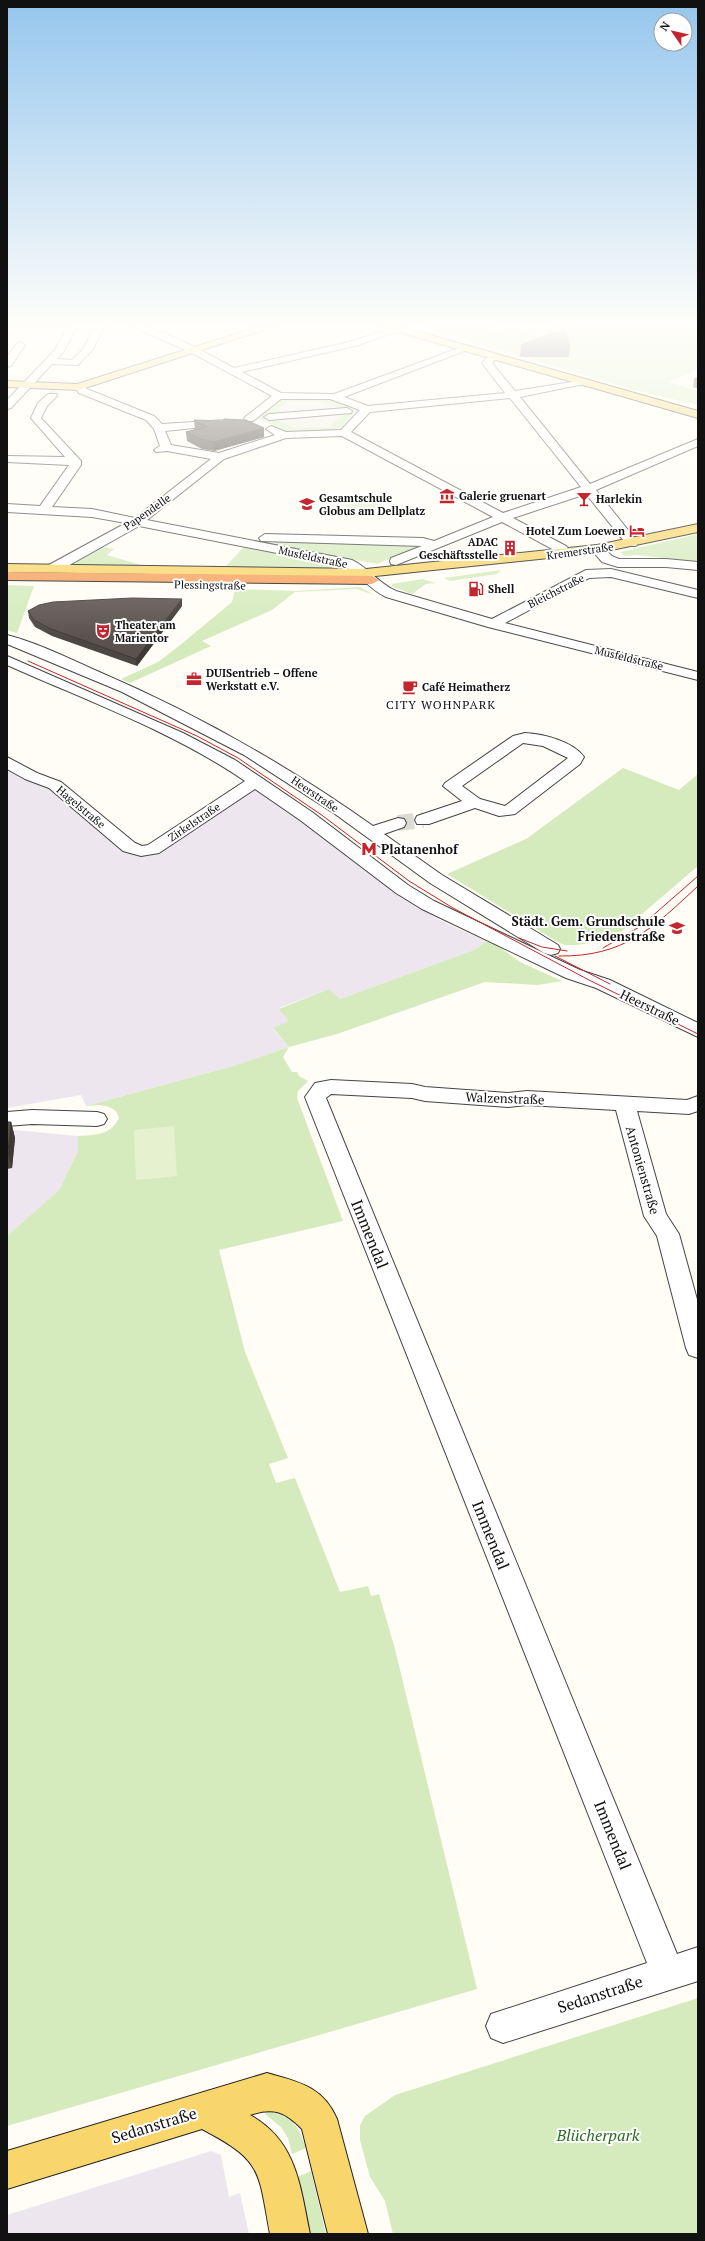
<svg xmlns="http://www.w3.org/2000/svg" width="705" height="2241" viewBox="0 0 705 2241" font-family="'PT Serif',serif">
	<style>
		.industrial { fill: #eee6ef }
		.green { fill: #d5ebbd }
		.pitch { fill: #e6f2cf }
		.plaza { fill: #f1ede2 }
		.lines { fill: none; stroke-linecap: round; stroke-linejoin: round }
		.minor-tunnel-far1 { stroke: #dbdad3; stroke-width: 10; stroke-dasharray: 10 5.5; stroke-linecap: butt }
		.minor-tunnel { stroke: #dbdad3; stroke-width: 16; stroke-dasharray: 16 8; stroke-linecap: butt }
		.minor-casing { stroke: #444; stroke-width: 2 }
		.major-casing { stroke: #222; stroke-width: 2 }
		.highway-casing { stroke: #222; stroke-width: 2 }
		.minor { fill: #fff; fill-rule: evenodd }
		.major { fill: #f9d66b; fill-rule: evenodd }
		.highway { fill: #f5a25d; fill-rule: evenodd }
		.tram { stroke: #c4262e; stroke-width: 1 }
		.wall { fill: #4d4742 }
		.shaded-wall { fill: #3f3936 }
		.building { fill: #5a524d; stroke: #3f3936 }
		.labels { text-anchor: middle; stroke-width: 4; stroke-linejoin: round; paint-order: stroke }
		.far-poi-label { font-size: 11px; font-weight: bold; fill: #111; stroke: #fff; text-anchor: start }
		.far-street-label { font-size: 11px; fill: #111; stroke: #fff }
		.far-neighbourhood-label { font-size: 12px; letter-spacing: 1px; fill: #111; stroke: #fff }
		.poi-label { font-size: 13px; font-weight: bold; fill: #111; stroke: #fff; text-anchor: start }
		.street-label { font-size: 13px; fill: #111; stroke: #fff }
		.near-street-label { font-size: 16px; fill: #111; stroke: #fff }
		.near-park-label { font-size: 16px; font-style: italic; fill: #2f6b1f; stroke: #fff }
	</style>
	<rect width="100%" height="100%" fill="#fffdf5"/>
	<!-- industrial -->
	<g class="industrial">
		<polygon points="7,764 53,786 142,853 257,784 401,896 445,923 487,941 474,950 340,999 329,989 279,1008 290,1021 273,1029 289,1047 233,1066 86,1106 81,1095 7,1108"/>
		<polygon points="16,1130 78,1136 78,1151 59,1190 7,1236 7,1131"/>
		<polygon points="211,2151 221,2155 229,2197 240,2193 249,2234 7,2234 7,2215"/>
	</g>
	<!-- green -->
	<g class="green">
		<polygon points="418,325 698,325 698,370 668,382 698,391 698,405 634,390"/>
		<polygon points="325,397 358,410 337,431 288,432 257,418 284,398"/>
		<polygon points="698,534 698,562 637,555 625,556 620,552"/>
		<polygon points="275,541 420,546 377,564 276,545"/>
		<polygon points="103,547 114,549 107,555 141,565 225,567 244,547 324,563 332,567 329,569 75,565 77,561"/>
		<polygon points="501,570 497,574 450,581 444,578"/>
		<polygon points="423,579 435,583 426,584 412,594 393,587 391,584"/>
		<polygon points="7,585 34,586 17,633 7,630"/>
		<polygon points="360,587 374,595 357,589 295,592 272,610 202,641 211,646 130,683 121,679 158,662 179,646 232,602 235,589 296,591"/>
		<polygon points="623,768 679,790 698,774 698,866 621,932 604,941 576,945 564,945 556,941 447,874 526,839"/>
		<path d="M 487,941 L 498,946 L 520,962 L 562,981 L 538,985 L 485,982 L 337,1034 L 289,1047 L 283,1057 L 292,1072 L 297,1072 L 299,1076 L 308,1081 L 298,1091 L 297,1098 L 343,1221 L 219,1250 L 245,1352 L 288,1458 L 269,1464 L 276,1483 L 295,1478 L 340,1592 L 368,1586 L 371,1596 L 379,1594 L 395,1649 L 477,1989 L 7,2126 L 7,1236 L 59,1190 L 78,1151 L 78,1136 C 94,1135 113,1135 119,1117 C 113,1103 99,1105 86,1106 L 233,1066 L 289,1047 L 273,1028 L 289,1021 L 279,1009 L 329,989 L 340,999 L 474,950 Z"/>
		<polygon points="698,1998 698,2234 393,2234 385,2201 370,2177 360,2140 360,2125 365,2116 395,2095"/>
		<path d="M 269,2111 C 293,2118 298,2125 306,2148 L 292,2154 L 288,2138 L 281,2127 L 265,2114 Z"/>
		<polygon points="311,2171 326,2234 310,2234 297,2177"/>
	</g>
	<!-- pitch -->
	<g class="pitch">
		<polygon points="366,494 389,501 367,512 344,506"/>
		<polygon points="174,1126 177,1176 136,1180 134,1130"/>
	</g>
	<!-- plaza -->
	<g class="plaza">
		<polygon points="500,325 541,325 547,327 547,331 561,331 567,327 573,327 576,335 543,338 525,333 512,336 488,329"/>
		<polygon points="7,375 55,378 69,380 68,382 82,382 67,383 65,385 7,382"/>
		<polygon points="289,401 321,401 347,411 330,427 295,428 269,417"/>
	</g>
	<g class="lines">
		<!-- minor-tunnel-far1 -->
		<polyline class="minor-tunnel-far1" points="52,396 56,391"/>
		<!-- minor-tunnel -->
		<polyline class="minor-tunnel" points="398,823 423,820"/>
		<!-- minor casing -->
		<g class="minor-casing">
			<g id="minor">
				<polygon points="68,325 78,325 64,351 57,359 72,360 84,348 95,325 105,325 93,349 78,365 52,364 11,408 7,409 7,400 55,350"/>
				<path d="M 129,325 C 158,325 208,354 234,368 L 349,342 L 399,326 L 404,329 L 355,346 L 242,372 L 281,393 L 334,394 L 462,347 L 465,346 L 470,349 L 344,397 L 368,406 L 505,393 L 482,363 L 489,355 L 492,354 L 497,357 L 492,363 L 515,391 L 584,380 L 584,384 L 520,397 L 590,484 L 698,439 L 698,446 L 596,490 L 636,540 L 638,543 L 636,546 L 628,546 L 586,494 L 513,518 L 566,546 L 573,553 L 567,557 L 502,522 L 396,565 L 391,564 L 390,561 L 391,558 L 422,546 L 261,541 L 259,538 L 265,534 L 423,538 L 434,541 L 493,517 L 342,436 L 286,438 L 224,459 L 147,520 L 352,560 C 370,569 378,583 396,591 L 492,619 L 586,570 L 611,569 L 698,590 L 698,598 L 611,577 L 589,578 L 505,623 L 698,672 L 698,680 L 488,627 L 386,597 C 369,589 360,574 343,566 L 139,526 L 57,572 L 47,572 L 46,569 L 47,566 L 126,523 L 92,517 L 7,512 L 7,504 L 40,506 L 69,465 L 7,462 L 7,456 L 65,457 L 31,418 L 38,403 L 48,394 L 56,394 L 57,396 L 47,406 L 41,418 L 81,461 L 81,465 L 52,507 L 92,509 L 135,518 L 211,459 L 167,451 L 156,452 L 154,450 L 160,446 L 154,429 L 146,420 L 79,393 L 74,387 L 75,385 L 83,385 L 87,389 L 154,416 L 162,424 L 226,420 L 227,422 L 226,424 L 222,425 L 165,431 L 171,445 L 219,453 L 275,435 L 266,429 L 271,426 L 286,432 L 341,430 L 360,410 L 330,399 L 281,399 L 253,421 L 245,421 L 244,419 L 245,417 L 272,396 L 194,354 ZM 510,398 L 581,487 L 503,513 L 351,432 L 370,412 Z"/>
				<polygon points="20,342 25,345 11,366 7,367 7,357 17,343"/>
				<polygon points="347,408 352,411 351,413 269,420 264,417 269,414"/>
				<polygon points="597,545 601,546 612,556 619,559 666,559 698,562 698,570 666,567 618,567 602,562 591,549 593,546"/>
				<path d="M 7,635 C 38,643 68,658 97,671 C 195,713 287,765 373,826 L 398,818 L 404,819 L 406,823 L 404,827 L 384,834 L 442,875 L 558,945 L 560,949 L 558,953 L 551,955 L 544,953 L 430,883 L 335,814 L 244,755 L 122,692 L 7,644 Z"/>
				<path d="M 7,656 L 183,733 L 235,760 L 312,812 L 408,885 L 434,901 L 580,970 L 610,980 L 698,1023 L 698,1037 L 596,988 L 566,978 L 422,909 L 396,893 L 300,820 L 255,789 L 159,853 L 141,856 L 123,851 L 49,788 L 25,779 L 7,769 L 7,757 L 37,773 L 61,782 L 135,843 L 142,846 L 148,845 L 245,781 C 174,732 85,700 7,665 Z"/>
				<path d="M 525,733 C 543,734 573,741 584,757 L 580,764 L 515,814 L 499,816 L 475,808 L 429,824 L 417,824 L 415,820 L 417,816 L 462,801 L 443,786 L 445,783 L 513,736 ZM 523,743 L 543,746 L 568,758 L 505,806 L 480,799 L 462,786 Z"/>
				<polygon points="331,1080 412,1084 425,1087 508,1093 527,1091 687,1100 698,1096 698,1111 689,1114 637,1111 666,1214 679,1234 698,1303 698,1358 689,1355 686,1348 657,1236 644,1216 616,1110 527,1105 508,1107 425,1101 412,1098 331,1094 326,1098 677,1954 698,1947 698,1981 503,2043 491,2038 486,2026 491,2014 647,1963 305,1097 315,1083"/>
				<polygon points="32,1110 97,1112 104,1114 107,1119 104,1124 97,1126 32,1124 7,1126 7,1112"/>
			</g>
		</g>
		<!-- major casing -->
		<g class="major-casing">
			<g id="major">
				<polygon points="264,325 279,325 79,390 7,387 7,381 77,384"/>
				<polygon points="379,325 395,325 698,411 698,418 381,327"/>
				<polygon points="698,524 698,532 597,553 366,577 7,572 7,564 366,569 597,545"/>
				<path d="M 267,2073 C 298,2082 323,2086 337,2119 L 368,2234 L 328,2234 L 302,2129 C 285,2112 274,2107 250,2115 C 297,2141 300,2186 310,2234 L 270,2234 C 258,2170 263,2161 202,2129 L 7,2189 L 7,2151 Z"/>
			</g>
		</g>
		<!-- highway casing -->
		<g class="highway-casing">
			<polygon id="highway" points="7,572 372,576 379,580 372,584 7,580"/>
		</g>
		<!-- minor -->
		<use href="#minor" class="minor"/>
		<!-- major -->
		<use href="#major" class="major"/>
		<!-- highway -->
		<use href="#highway" class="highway"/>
		<!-- tram -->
		<g class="tram">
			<polyline points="28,661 197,736 238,758 323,816 409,881 453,908 589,980 698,1034"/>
			<polyline points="519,938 542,947 567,951"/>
			<polyline points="603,948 641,926 698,876"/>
			<polyline points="555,956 610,984"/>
			<path d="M 559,956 C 624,957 653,928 698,886"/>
		</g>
	</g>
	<!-- wall -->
	<g class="wall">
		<polygon points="7,325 66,325 65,328 7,328"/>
		<polygon points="521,345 570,346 569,357 520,357"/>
		<polygon points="698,377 698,389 693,387 694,379"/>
		<polygon points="194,420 264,428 264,437 214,451 202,449 187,441 186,432 195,429"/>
		<polygon points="182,599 182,606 137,666 52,636 35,627 29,618 28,611"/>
		<polygon points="7,1122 11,1122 15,1138 12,1168 7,1169"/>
	</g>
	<!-- shaded-wall -->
	<g class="shaded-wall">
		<polygon points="264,428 264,437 214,451 214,442"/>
		<polygon points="182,599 182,606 137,666 136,659"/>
		<polygon points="11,1122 15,1138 12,1168 8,1153"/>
	</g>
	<!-- building -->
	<g class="building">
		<polygon points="564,329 570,346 521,346 521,345"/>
		<polygon points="698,377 698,380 694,379"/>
		<polygon points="224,419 246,420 264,428 214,442 201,439 186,432 207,427 194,420 223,421"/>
		<polygon points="132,598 182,599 136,659 51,629 34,620 28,611 39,605 53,602"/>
		<polygon points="7,1122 11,1122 8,1153 7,1153"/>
	</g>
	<!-- sky -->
	<linearGradient id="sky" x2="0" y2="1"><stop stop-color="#95c6ee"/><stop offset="0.51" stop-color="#fffefa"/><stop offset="1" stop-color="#fffefa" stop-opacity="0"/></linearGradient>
	<rect width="705" height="639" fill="url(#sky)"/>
	<!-- icons -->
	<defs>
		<g id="museum-bare" transform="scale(1.2)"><path d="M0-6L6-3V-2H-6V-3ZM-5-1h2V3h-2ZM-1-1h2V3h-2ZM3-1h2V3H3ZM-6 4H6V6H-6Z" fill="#c4262e" stroke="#fff" stroke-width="2.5" paint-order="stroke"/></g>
		<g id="bar-bare" transform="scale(1.2)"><path d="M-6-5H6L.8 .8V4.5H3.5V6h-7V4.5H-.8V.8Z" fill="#c4262e" stroke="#fff" stroke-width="2.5" paint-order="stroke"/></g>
		<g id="school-bare" transform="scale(1.2)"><path d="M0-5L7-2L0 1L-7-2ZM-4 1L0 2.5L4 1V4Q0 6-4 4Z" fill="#c4262e" stroke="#fff" stroke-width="2.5" paint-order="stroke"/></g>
		<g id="hotel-bare" transform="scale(1.2)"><path d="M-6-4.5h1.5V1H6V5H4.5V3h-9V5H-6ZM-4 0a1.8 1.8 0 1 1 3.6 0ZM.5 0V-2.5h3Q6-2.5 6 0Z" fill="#c4262e" stroke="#fff" stroke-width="2.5" paint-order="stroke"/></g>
		<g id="building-bare" transform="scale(1.2)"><path d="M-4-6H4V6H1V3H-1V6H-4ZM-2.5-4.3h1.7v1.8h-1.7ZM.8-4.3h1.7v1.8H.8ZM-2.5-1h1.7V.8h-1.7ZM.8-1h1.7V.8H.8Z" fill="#c4262e" stroke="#fff" stroke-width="2.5" paint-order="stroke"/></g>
		<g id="fuel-bare" transform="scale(1.2)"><path d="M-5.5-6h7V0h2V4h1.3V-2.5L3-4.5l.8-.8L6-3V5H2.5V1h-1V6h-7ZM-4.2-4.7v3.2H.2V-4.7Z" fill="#c4262e" stroke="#fff" stroke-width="2.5" paint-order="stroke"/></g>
		<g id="theatre-bare" transform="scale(1.2)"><path d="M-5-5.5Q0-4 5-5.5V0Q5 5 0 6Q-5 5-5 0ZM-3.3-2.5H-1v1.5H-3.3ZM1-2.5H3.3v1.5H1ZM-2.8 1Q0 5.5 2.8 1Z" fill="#c4262e" stroke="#fff" stroke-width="2.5" paint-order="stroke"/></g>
		<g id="office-bare" transform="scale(1.2)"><path d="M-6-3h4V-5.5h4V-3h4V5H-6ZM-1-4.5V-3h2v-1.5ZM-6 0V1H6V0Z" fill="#c4262e" stroke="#fff" stroke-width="2.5" paint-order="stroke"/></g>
		<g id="cafe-bare" transform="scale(1.2)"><path d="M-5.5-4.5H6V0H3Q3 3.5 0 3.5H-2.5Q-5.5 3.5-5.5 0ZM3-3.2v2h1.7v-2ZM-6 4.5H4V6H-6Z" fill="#c4262e" stroke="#fff" stroke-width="2.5" paint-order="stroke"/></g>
		<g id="metro-bare" transform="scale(1.2)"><path d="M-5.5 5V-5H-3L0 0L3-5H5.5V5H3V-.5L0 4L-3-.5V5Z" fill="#c4262e" stroke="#fff" stroke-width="2.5" paint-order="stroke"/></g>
	</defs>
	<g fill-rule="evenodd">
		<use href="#museum-bare" x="447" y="496"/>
		<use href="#bar-bare" x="584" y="499"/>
		<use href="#school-bare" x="307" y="504"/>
		<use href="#hotel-bare" x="637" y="531"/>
		<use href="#building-bare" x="510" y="548"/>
		<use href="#fuel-bare" x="476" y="589"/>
		<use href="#theatre-bare" x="103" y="631"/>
		<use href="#office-bare" x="194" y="679"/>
		<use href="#cafe-bare" x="410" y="687"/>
		<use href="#metro-bare" x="369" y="849"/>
		<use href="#school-bare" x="677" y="928"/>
	</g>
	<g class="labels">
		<!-- far-poi labels -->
		<g class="far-poi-label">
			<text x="459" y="500">Galerie gruenart</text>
			<text x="319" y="502">Gesamtschule<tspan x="319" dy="13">Globus am Dellplatz</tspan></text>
			<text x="596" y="503">Harlekin</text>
			<text x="625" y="535" text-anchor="end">Hotel Zum Loewen</text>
			<text x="498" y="546" text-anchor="end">ADAC<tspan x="498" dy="13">Geschäftsstelle</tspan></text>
			<text x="488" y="593">Shell</text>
			<text x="115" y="629">Theater am<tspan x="115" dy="13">Marientor</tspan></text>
			<text x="206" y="677">DUISentrieb – Offene<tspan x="206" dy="13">Werkstatt e.V.</tspan></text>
			<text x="422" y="691">Café Heimatherz</text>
		</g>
		<!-- far-street labels -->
		<g class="far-street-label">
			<text transform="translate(147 512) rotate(-35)" y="4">Papendelle</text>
			<text transform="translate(580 551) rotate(-8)" y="4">Kremerstraße</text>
			<text transform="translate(313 557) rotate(12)" y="4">Musfeldstraße</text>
			<text transform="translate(210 585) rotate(1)" y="4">Plessingstraße</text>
			<text transform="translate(556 591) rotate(-27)" y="4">Bleichstraße</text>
			<text transform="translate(629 658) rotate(14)" y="4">Musfeldstraße</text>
			<text transform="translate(315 794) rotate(34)" y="4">Heerstraße</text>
			<text transform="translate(81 807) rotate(40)" y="4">Hagelstraße</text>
			<text transform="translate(194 822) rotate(-34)" y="4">Zirkelstraße</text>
		</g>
		<!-- far-neighbourhood labels -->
		<g class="far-neighbourhood-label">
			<text x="441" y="709">CITY WOHNPARK</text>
		</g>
		<!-- poi labels -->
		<g class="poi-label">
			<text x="381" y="854">Platanenhof</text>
			<text x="665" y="926" text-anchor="end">Städt. Gem. Grundschule<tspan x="665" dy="15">Friedenstraße</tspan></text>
		</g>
		<!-- street labels -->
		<g class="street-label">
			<text transform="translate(650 1007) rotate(26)" y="5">Heerstraße</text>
			<text transform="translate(505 1098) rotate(2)" y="5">Walzenstraße</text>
			<text transform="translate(643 1170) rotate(74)" y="5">Antonienstraße</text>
		</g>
		<!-- near-street labels -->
		<g class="near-street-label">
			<text transform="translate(370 1234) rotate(68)" y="6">Immendal</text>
			<text transform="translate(491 1535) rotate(68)" y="6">Immendal</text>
			<text transform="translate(613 1835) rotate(68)" y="6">Immendal</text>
			<text transform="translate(600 1994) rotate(-18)" y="6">Sedanstraße</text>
			<text transform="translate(154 2125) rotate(-17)" y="6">Sedanstraße</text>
		</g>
		<!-- near-park labels -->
		<g class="near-park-label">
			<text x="598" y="2141">Blücherpark</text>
		</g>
	</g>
	<!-- border -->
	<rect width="705" height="2241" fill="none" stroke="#111111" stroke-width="16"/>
	<!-- north arrow -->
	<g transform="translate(673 32) rotate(304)"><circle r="19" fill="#ffffff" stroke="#a0a0a0"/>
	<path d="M0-3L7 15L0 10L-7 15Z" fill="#c4262e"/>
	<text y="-6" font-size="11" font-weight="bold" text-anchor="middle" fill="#111111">N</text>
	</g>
</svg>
